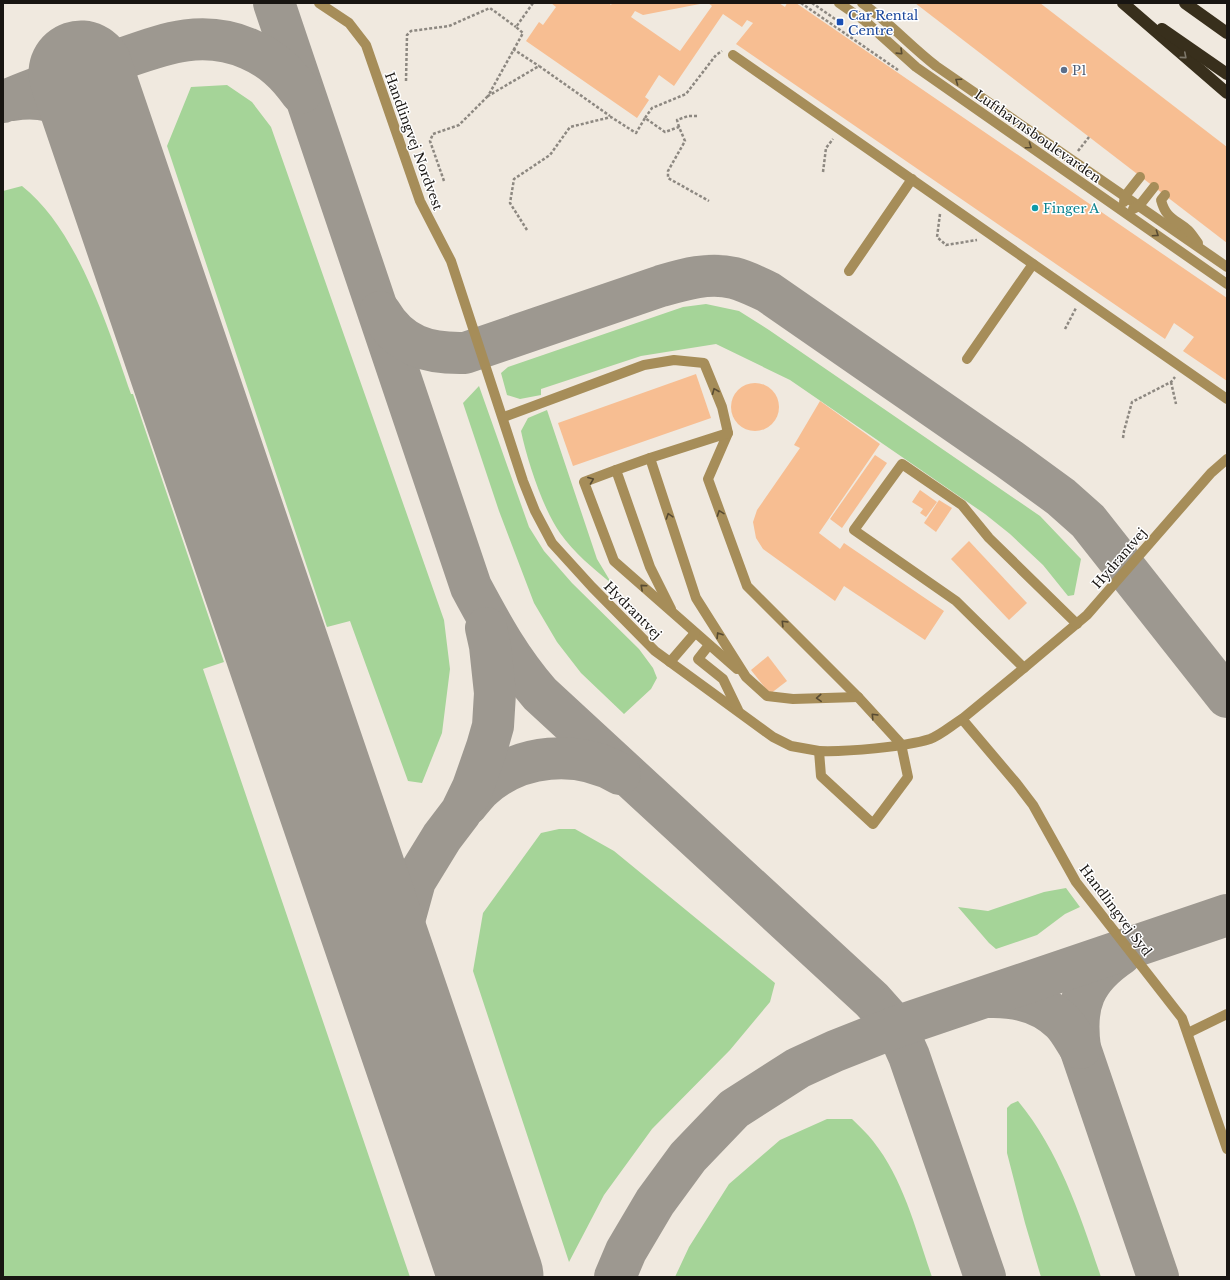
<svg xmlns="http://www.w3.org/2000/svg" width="1230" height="1280" viewBox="0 0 1230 1280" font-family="'Libre Baskerville',serif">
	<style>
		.green { fill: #a5d498 }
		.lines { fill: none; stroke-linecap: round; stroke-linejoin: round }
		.taxiway { stroke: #9d9890; stroke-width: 42 }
		.runway { stroke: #9d9890; stroke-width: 105 }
		.building { fill: #f7be92 }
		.path { stroke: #8d8881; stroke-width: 2.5; stroke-dasharray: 3 2; stroke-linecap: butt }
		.minor { stroke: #a68d59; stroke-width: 10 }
		.highway { stroke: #382f1c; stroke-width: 12 }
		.oneway { stroke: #584b32 }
		.oneway2 { stroke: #7e786b }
		.transit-dot { fill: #1a4fb4; stroke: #fff; stroke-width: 1.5 }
		.service-dot { fill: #5c6f8a; stroke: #fff; stroke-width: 1.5 }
		.culture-dot { fill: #0f9aa8; stroke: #fff; stroke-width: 1.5 }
		.labels { text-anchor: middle; stroke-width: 3; stroke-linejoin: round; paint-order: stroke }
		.transit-label { font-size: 13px; fill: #164399; stroke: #fff; text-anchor: start }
		.service-label { font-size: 13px; fill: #4e5e75; stroke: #fff; text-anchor: start }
		.street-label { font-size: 13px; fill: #181512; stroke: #fff }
		.culture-label { font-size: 13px; fill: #0d838f; stroke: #fff; text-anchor: start }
	</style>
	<rect width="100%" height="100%" fill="#f0e9df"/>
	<!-- green -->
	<g class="green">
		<polygon points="227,85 252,102 271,127 444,620 450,669 442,733 422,783 408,781 350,621 327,627 167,146 191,87"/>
		<path d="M 22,186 C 78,230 108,328 131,394 L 133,394 L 224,662 L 203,669 L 410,1277 L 3,1277 L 3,191 Z"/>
		<polygon points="706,304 739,311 769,330 1040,516 1081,559 1074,595 1068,596 1043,565 1010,534 985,514 790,380 716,344 641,356 541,389 541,395 520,399 507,395 501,373 508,367 683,307"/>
		<polygon points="479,386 529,527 544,551 572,583 639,649 653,668 657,678 651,689 624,714 581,673 557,642 534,603 499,511 463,403"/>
		<path d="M 547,410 L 597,559 L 612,584 C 594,569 574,553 560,533 C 543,509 527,460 521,431 L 528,418 Z"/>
		<polygon points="559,829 575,829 614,851 775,983 770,1002 730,1050 652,1129 604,1195 569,1262 473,971 483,913 541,833"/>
		<polygon points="1066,888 1080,907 1065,914 1037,935 996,949 989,943 958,907 988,911 1044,892"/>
		<path d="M 1018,1101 C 1060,1152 1080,1215 1101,1277 L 1041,1277 L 1025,1223 L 1007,1153 L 1007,1108 L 1011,1104 Z"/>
		<path d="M 827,1119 L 852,1119 C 859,1126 867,1133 873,1141 C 904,1180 916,1231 932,1277 L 675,1277 L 689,1247 L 729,1184 L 780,1140 Z"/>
	</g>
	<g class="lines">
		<!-- taxiway -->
		<g class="taxiway">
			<path d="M 274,3 L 471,587 C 493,628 510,659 540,694 L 872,1000 L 896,1027 L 909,1056 L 985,1277"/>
			<path d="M 12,100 C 59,92 83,114 107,151"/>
			<path d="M 3,102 C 35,87 69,77 103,65 C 153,49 196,26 249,49 C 272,59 287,73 301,93"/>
			<path d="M 380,312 C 400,346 428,354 465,353 L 661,286 C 685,279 709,272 734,278 C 746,281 757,287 768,292 L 1009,459 L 1061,497 L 1088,521 L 1227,697"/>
			<path d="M 467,805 C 472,799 477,792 483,787 C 520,754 577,749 620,774"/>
			<path d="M 1121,954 C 1084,979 1074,1004 1080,1048 L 1158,1277"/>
			<path d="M 988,997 C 1015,996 1042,1002 1062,1022 C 1069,1029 1074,1039 1080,1048"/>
			<polyline points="410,1038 400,981 399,953 404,921 415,881 442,837 461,812 473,787 487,747 493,726 495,693 490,646 486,628"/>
			<polyline points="615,1277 626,1251 655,1202 688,1157 734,1109 798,1068 835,1051 896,1027 1227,915"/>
		</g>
		<!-- runway -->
		<polyline class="runway" points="81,73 491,1277"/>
	</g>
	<!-- building -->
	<g class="building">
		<polygon points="551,3 609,3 611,5 612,3 705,3 643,15 635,11 631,17 680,51 712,6 708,3 779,3 785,7 787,3 796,3 1227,298 1227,381 1183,351 1194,337 1174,323 1165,339 736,44 753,23 747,20 742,27 723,14 674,86 659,75 645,97 649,100 637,118 526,41 539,22 543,25 556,7"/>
		<polygon points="915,3 1040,3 1227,147 1227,243"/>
		<polygon points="696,374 711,418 573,466 558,423"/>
		<circle cx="755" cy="407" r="24"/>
		<polygon points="820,401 880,444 819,533 840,549 844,543 944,611 925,640 844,586 835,601 763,549 756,538 753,522 757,510 800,448 794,445"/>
		<polygon points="875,455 887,463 842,528 830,519"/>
		<polygon points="920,490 937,502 926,517 920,513 923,509 912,502"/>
		<polygon points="939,500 952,508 936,532 924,523"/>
		<polygon points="969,541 1027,603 1009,620 951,559"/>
		<polygon points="768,656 787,681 770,694 751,670"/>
	</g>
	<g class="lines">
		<!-- path -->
		<g class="path">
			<polyline points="533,3 516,27 523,33 488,96 539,66 610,116"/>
			<polyline points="801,3 898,70"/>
			<polyline points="812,3 838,21"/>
			<polyline points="513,49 539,66"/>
			<polyline points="406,81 407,35 411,31 449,26 490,8 516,27"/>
			<polyline points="645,118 652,108 686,94 716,55 722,51"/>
			<polyline points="679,127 677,120 688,116 697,116"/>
			<polyline points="1078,151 1089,137"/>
			<polyline points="823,172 826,148 833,139"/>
			<polyline points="444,181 430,141 433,134 459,125 488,96"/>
			<polyline points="940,214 937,237 946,245 977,240"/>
			<polyline points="527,230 510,203 514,179 550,155 570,127 611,117 636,133 645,118 665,132 679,127 685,141 668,171 668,178 709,201"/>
			<polyline points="1065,329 1076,308"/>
			<polyline points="1171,382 1176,404"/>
			<polyline points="1123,438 1124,431 1132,402 1171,382 1175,377"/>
		</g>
		<!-- minor -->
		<g class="minor">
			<polyline points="319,3 349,23 366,45 420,201 451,261 523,481 535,511 552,543 592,587 655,651 773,737 791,746 819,751"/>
			<polyline points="839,3 865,21 916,67 1227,284"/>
			<path d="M 862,3 C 889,22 910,46 936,66 L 1227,267"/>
			<polyline points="733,55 1227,399"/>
			<path d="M 1165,195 L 1161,200 C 1166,219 1175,219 1188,230 C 1192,234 1195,239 1198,243"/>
			<polyline points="1124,202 1125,196 1140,177"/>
			<polyline points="1133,209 1139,206 1154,187"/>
			<polyline points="849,271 912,179"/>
			<polyline points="967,359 1033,264"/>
			<path d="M 504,417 L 644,365 L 674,360 L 704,363 L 722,407 L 728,433 L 708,479 L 747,586 L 858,697 L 901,744 L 908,777 L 873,824 L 821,776 L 819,751 C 846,752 905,747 930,739 C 941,735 952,725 962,719 L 1017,784 L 1033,805 L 1076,882 L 1182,1018 L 1227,1149"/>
			<polyline points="728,433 650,458 696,598 746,677 767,696 793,699 858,697"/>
			<polyline points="650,458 616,470 650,567 671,609"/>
			<polyline points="616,470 584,482 614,561 737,669"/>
			<polyline points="709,645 698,659 723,679 738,710"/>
			<polyline points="670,662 695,633"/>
			<polyline points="1024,668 1087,615 1211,473 1227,459"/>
			<polyline points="962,719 1024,668 956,601 854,530 902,464 962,505 989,538 1077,624"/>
			<polyline points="1188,1033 1227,1014"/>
		</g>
		<!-- highway -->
		<g class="highway">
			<polyline points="1123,3 1227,93"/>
			<polyline points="1185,3 1227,33"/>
			<polyline points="1162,29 1227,74"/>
		</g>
	</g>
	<!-- one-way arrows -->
	<defs><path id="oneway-chevron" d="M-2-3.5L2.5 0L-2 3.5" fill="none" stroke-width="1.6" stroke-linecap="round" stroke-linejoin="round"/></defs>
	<g class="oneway">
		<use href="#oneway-chevron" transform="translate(900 52) rotate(44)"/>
		<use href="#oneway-chevron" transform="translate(958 81) rotate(-145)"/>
		<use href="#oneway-chevron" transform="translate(1029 146) rotate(35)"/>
		<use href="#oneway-chevron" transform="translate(1156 234) rotate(34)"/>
		<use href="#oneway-chevron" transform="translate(715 391) rotate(-112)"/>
		<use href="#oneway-chevron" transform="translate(591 480) rotate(-21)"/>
		<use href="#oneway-chevron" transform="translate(720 513) rotate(-110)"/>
		<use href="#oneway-chevron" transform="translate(669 516) rotate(-108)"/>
		<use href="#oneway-chevron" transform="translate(643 587) rotate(-138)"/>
		<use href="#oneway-chevron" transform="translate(784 623) rotate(-135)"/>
		<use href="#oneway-chevron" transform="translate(719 635) rotate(-122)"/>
		<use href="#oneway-chevron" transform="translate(819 698) rotate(177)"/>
		<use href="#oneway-chevron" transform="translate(874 716) rotate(-134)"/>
	</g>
	<use class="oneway2" href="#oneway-chevron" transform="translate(1184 56) rotate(41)"/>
	<!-- markers -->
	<rect class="transit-dot" x="836" y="18" width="8" height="8" rx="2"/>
	<circle class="service-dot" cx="1064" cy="70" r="4"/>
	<circle class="culture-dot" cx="1035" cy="208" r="4"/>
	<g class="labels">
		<!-- transit labels -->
		<g class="transit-label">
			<text x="848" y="20">Car Rental<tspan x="848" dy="15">Centre</tspan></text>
		</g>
		<!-- service labels -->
		<g class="service-label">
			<text x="1072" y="75">P1</text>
		</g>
		<!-- street labels -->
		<g class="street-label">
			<text transform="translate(1038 136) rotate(35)" y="5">Lufthavnsboulevarden</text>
			<text transform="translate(414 141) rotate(70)" y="5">Handlingvej Nordvest</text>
			<text transform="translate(1119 558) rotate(-49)" y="5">Hydrantvej</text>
			<text transform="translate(633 610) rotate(45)" y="5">Hydrantvej</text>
			<text transform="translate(1116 910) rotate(53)" y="5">Handlingvej Syd</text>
		</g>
		<!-- culture labels -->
		<g class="culture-label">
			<text x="1043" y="213">Finger A</text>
		</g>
	</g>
	<!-- border -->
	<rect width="1230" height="1280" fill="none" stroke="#181512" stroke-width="8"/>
</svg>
